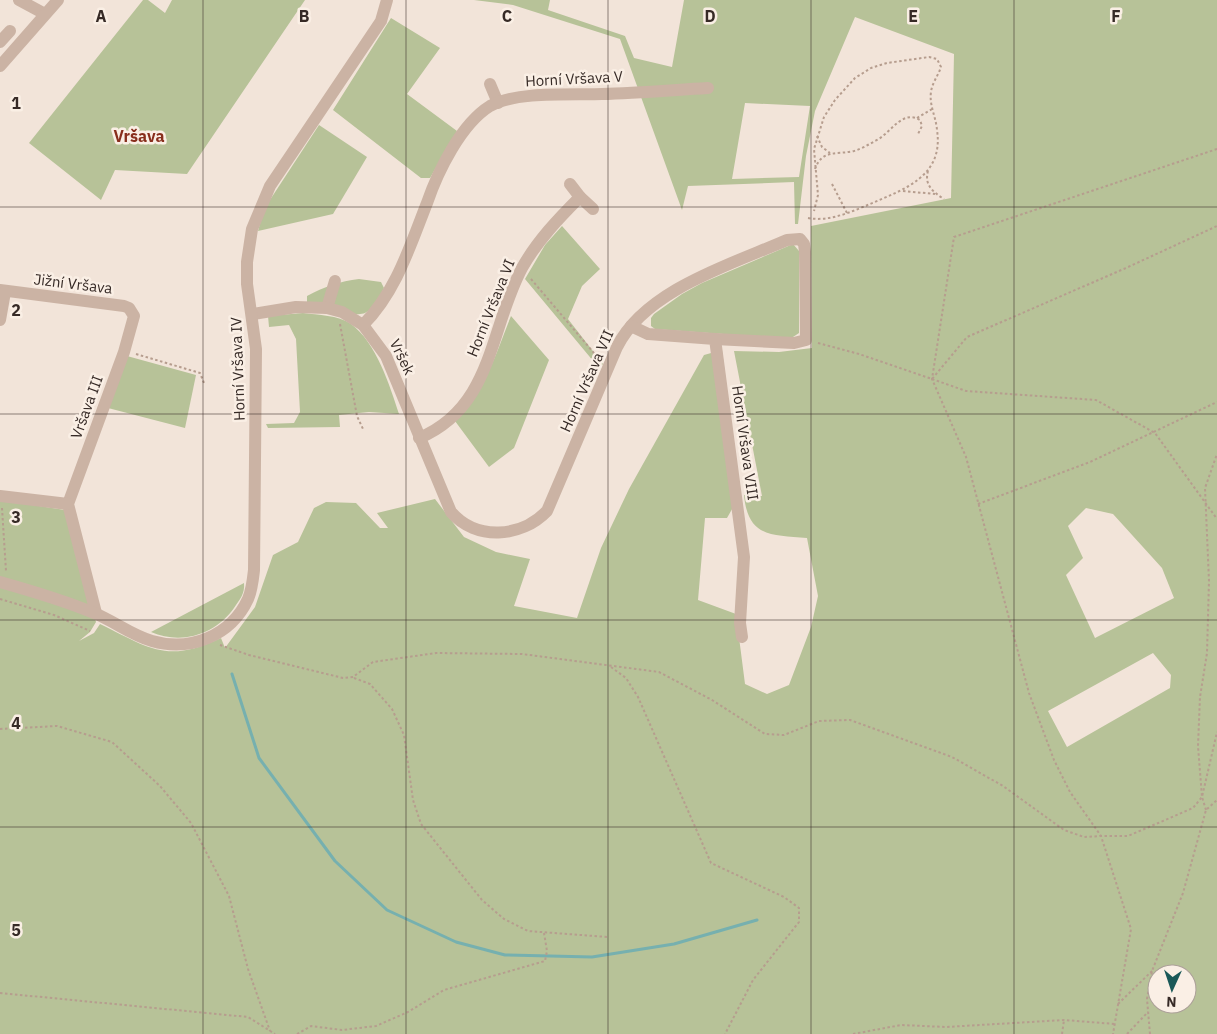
<svg xmlns="http://www.w3.org/2000/svg" width="1217" height="1034" viewBox="0 0 1217 1034" font-family="'IBM Plex Sans',sans-serif">
	<style>
		.green { fill: #b7c298; fill-rule: evenodd }
		.lines { fill: none; stroke-linecap: round; stroke-linejoin: round }
		.stream { stroke: #76b0af; stroke-width: 3 }
		.path { stroke: #b69d8e; stroke-width: 2; stroke-dasharray: 2.5 2.5; stroke-linecap: butt }
		.minor { stroke: #cbb3a4; stroke-width: 12 }
		.grid { fill: none; stroke: #362a26; stroke-width: 1; stroke-opacity: 0.55 }
		.labels { text-anchor: middle; stroke-width: 5; stroke-linejoin: round; paint-order: stroke }
		.street-label { font-size: 15px; fill: #362a26; stroke: #faefe5 }
		.neighbourhood-label { font-size: 16px; font-weight: bold; fill: #882e1c; stroke: #faefe5 }
		.grid-label { font-size: 16px; text-anchor: middle; font-weight: bold; fill: #362a26; stroke: #faefe5; stroke-width: 5; stroke-linejoin: round; paint-order: stroke }
	</style>
	<rect width="100%" height="100%" fill="#f2e4d9"/>
	<!-- green -->
	<g class="green">
		<polygon points="143,0 148,0 165,13 172,0 305,0 187,174 115,170 101,200 29,143"/>
		<path d="M 474,0 L 550,0 L 548,10 L 625,36 L 634,58 L 672,67 L 684,0 L 1217,0 L 1217,1034 L 0,1034 L 0,500 L 65,510 L 96,622 L 90,632 L 79,641 L 94,633 L 100,624 C 149,648 167,664 221,638 L 225,648 L 255,607 L 273,555 L 298,542 L 314,508 L 326,502 L 356,503 L 380,528 L 388,528 L 377,513 L 435,499 L 464,537 L 496,552 L 530,559 L 514,606 L 577,618 L 601,548 L 629,489 L 704,355 L 722,350 L 740,495 L 727,518 L 705,518 L 698,600 L 736,614 L 745,684 L 767,694 L 789,685 L 811,627 L 818,596 L 807,538 C 772,535 748,538 744,495 L 762,496 L 734,351 L 779,352 L 812,348 L 811,226 L 951,198 L 954,54 L 855,17 L 815,111 L 806,156 L 798,224 L 795,224 L 794,182 L 688,186 L 682,210 L 620,39 L 513,5 ZM 745,103 L 810,106 L 799,177 L 732,179 ZM 1086,508 L 1113,514 L 1162,568 L 1174,598 L 1095,638 L 1066,575 L 1083,558 L 1068,526 ZM 1153,653 L 1171,675 L 1170,688 L 1067,747 L 1048,711 ZM 1157,974 L 1187,974 L 1187,1004 L 1157,1004 Z"/>
		<polygon points="391,18 440,48 407,94 457,131 430,178 421,178 333,110"/>
		<polygon points="319,125 367,157 333,214 258,231 264,209"/>
		<polygon points="562,226 600,269 582,286 568,319 603,364 599,368 525,279 545,245"/>
		<polygon points="793,244 799,251 799,333 790,339 655,329 651,326 651,318 654,314 682,294 702,283"/>
		<path d="M 359,279 L 381,282 L 384,288 C 380,296 374,309 365,313 C 354,318 320,305 307,302 L 307,296 C 324,287 340,281 359,279 Z"/>
		<path d="M 303,313 C 318,315 338,315 351,324 C 376,342 390,386 399,414 L 369,412 L 339,415 L 340,427 L 268,428 L 266,424 L 294,423 L 300,412 L 296,339 L 289,325 L 269,327 L 268,316 Z"/>
		<path d="M 511,316 L 549,360 L 514,448 L 489,467 L 455,421 C 486,389 495,356 511,316 Z"/>
		<polygon points="127,356 196,375 185,428 108,408"/>
		<path d="M 244,583 C 245,594 240,599 234,608 C 215,635 181,645 151,632 Z"/>
	</g>
	<g class="lines">
		<!-- stream -->
		<polyline class="stream" points="232,674 259,758 335,861 387,910 456,942 505,955 592,957 674,944 757,920"/>
		<!-- path -->
		<g class="path">
			<polyline points="917,118 932,109"/>
			<polyline points="817,136 822,147 830,153"/>
			<polyline points="1217,149 954,237 932,379 966,457 1029,693 1054,760 1070,792 1101,836 1128,836 1193,808 1202,797 1217,732"/>
			<path d="M 815,169 C 822,149 837,155 854,151 C 861,149 868,145 875,141 C 891,134 901,109 920,120 L 922,126 L 918,134"/>
			<path d="M 928,171 C 924,185 933,192 944,199"/>
			<polyline points="832,184 847,213"/>
			<polyline points="903,191 935,194"/>
			<path d="M 808,218 C 829,222 851,212 870,204 C 905,189 944,176 937,130 C 936,117 929,105 931,92 C 932,83 938,76 941,67 L 937,59 L 929,57 L 887,63 L 871,68 L 855,78 L 835,100 L 824,117 L 814,149 L 818,195 L 814,211"/>
			<polyline points="531,279 599,359"/>
			<polyline points="340,324 357,416 363,429"/>
			<polyline points="818,343 859,354 932,379 967,337 1126,268 1217,226"/>
			<polyline points="136,354 200,373 204,383"/>
			<polyline points="932,379 966,391 1096,400 1155,433 1217,519"/>
			<polyline points="978,504 1090,462 1217,402"/>
			<polyline points="2,508 6,571"/>
			<polyline points="0,599 54,615 90,631"/>
			<polyline points="220,645 249,655 343,678 353,677 373,662 436,653 522,654 659,672 712,700 765,734 784,735 819,721 850,720 952,757 1003,786 1064,830 1084,837 1101,836 1131,929 1113,1034"/>
			<polyline points="611,667 626,678 638,697 711,863 784,897 799,908 799,922 753,980 725,1034"/>
			<polyline points="354,678 370,684 392,709 404,735 413,800 421,824 482,900 504,919 528,931 607,937"/>
			<polyline points="0,729 57,726 112,742 160,786 191,823 229,896 248,969 270,1031"/>
			<polyline points="1206,810 1202,797 1198,746 1200,697 1207,653 1209,581 1205,488 1217,454"/>
			<polyline points="0,993 248,1017 275,1034"/>
			<polyline points="1118,1004 1152,971"/>
			<polyline points="297,1034 311,1026 342,1030 376,1026 408,1012 444,990 545,961 547,951 544,933"/>
			<polyline points="853,1034 901,1025 946,1027 1064,1020 1115,1024"/>
			<polyline points="1062,1034 1064,1020"/>
			<polyline points="1127,1034 1148,1012"/>
			<polyline points="1150,1034 1147,999 1152,971 1183,893 1206,810 1217,800"/>
		</g>
		<!-- minor -->
		<g class="minor">
			<polyline points="19,0 45,14"/>
			<polyline points="0,42 10,31"/>
			<polyline points="0,66 58,0"/>
			<polyline points="490,84 498,103"/>
			<polyline points="570,184 580,197"/>
			<polyline points="0,290 124,306 129,308 134,316 124,352 68,504 96,613"/>
			<polyline points="327,308 335,281"/>
			<path d="M 253,314 L 296,307 L 327,308 L 342,312 L 363,325 L 386,356 L 451,512 C 476,541 521,538 547,511 L 617,347 C 645,290 732,264 787,240 L 800,239 L 804,244 L 805,252 L 806,340 L 794,343 L 715,339"/>
			<polyline points="0,320 5,292"/>
			<path d="M 363,325 C 396,292 410,246 427,203 C 438,171 461,124 490,106 C 516,91 573,95 602,94 C 637,93 673,90 708,88"/>
			<polyline points="631,326 648,334 715,339 744,557 740,623 742,637"/>
			<path d="M 419,438 C 493,407 489,330 522,268 C 537,241 559,218 580,197 L 593,209"/>
			<polyline points="0,496 68,504"/>
			<path d="M 0,582 C 32,591 63,600 94,613 C 114,621 131,635 152,641 C 190,652 231,636 248,599 C 252,590 253,579 254,570 L 256,349 L 247,284 L 247,262 L 252,229 L 270,186 L 381,21 L 387,0"/>
		</g>
	</g>
	<!-- grid -->
	<path class="grid" d="M 203,0 L 203,1034M 406,0 L 406,1034M 608,0 L 608,1034M 811,0 L 811,1034M 1014,0 L 1014,1034M 0,207 L 1217,207M 0,414 L 1217,414M 0,620 L 1217,620M 0,827 L 1217,827"/>
	<g class="labels">
		<!-- street labels -->
		<g class="street-label">
			<text transform="translate(574 79) rotate(-3)" y="5">Horní Vršava V</text>
			<text transform="translate(73 284) rotate(7)" y="5">Jižní Vršava</text>
			<text transform="translate(491 308) rotate(-68)" y="5">Horní Vršava VI</text>
			<text transform="translate(402 357) rotate(64)" y="5">Vršek</text>
			<text transform="translate(238 369) rotate(-92)" y="5">Horní Vršava IV</text>
			<text transform="translate(587 381) rotate(-66)" y="5">Horní Vršava VII</text>
			<text transform="translate(87 407) rotate(-70)" y="5">Vršava III</text>
			<text transform="translate(745 443) rotate(82)" y="5">Horní Vršava VIII</text>
		</g>
		<!-- neighbourhood labels -->
		<g class="neighbourhood-label">
			<text x="139" y="142">Vršava</text>
		</g>
	</g>
	<g class="grid-label">
		<text x="101" y="22">A</text>
		<text x="304" y="22">B</text>
		<text x="507" y="22">C</text>
		<text x="710" y="22">D</text>
		<text x="913" y="22">E</text>
		<text x="1116" y="22">F</text>
		<text x="16" y="109">1</text>
		<text x="16" y="316">2</text>
		<text x="16" y="523">3</text>
		<text x="16" y="729">4</text>
		<text x="16" y="936">5</text>
	</g>
	<!-- north arrow -->
	<g transform="translate(1172 989) rotate(183)"><circle r="24" fill="#faefe5" stroke="#aca099"/>
	<path d="M0-4L9 19L0 12L-9 19Z" fill="#1a5958"/>
	<text y="-8" font-size="14" font-weight="bold" text-anchor="middle" fill="#362a26">N</text>
	</g>
</svg>
